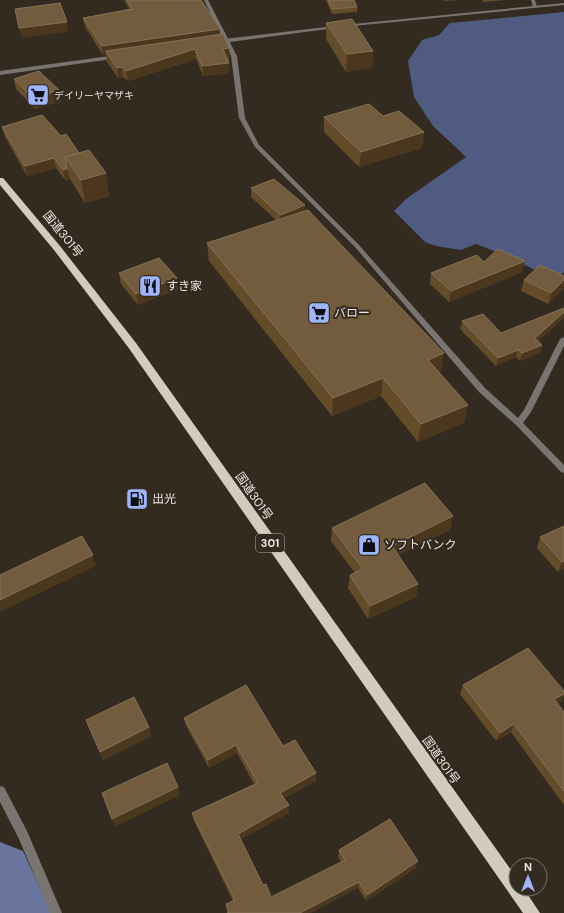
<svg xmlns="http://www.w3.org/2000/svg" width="564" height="913" viewBox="0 0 564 913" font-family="'DM Sans','Noto Sans JP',sans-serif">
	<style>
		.forest { fill: #4f5b80 }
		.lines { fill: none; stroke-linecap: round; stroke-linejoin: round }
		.river { fill: #69759c; fill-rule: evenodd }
		.minor { fill: #78746f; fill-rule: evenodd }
		.tertiary { fill: #78746f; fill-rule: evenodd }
		.trunk { fill: #d4cbbf; fill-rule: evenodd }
		.wall { fill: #644c2a }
		.shaded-wall { fill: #4a371e }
		.building { fill: #735c3d; stroke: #867257 }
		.labels { text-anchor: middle; stroke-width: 4; stroke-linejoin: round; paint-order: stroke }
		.far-poi-label { font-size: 10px; fill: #ece7e0; stroke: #332a20; text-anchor: start }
		.shield { fill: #332a20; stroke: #b4aea6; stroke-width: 1 }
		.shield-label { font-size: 11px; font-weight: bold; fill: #ece7e0 }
		.street-label { font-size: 12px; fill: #ece7e0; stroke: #332a20 }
		.poi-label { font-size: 12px; fill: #ece7e0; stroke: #332a20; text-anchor: start }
	</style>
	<rect width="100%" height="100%" fill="#332a20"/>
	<!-- forest -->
	<polygon class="forest" points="564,12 564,272 555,280 509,257 476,244 461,250 436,246 425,242 394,211 406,199 466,157 433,126 414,97 408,61 422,40 439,35 450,23"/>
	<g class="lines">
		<!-- river -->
		<polygon class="river" points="0,842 23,851 51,913 0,913"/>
		<!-- minor -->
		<g class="minor">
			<polygon points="204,0 208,0 237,56 245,118 259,145 359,245 485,388 518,418 524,410 560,339 564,337 564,346 531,412 523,423 564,465 564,473 561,472 516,425 479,392 355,247 255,147 239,118 231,56"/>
			<polygon points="531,0 535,0 537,7 533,7"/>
			<polygon points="0,786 4,787 27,831 62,913 50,913 19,839 0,802"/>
		</g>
		<!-- tertiary -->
		<g class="tertiary">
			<polygon points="564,3 564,5 343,27 215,44 212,42 215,40 343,25"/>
			<polygon points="117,55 119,56 119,58 0,75 0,71"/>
		</g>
		<!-- trunk -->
		<polygon class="trunk" points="0,178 3,178 60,246 136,343 516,877 516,889 524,889 540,913 523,913 128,347 54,250 0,185"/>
	</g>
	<!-- wall -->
	<g class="wall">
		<polygon points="124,0 201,0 220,34 229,48 230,58 227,59 229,73 203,76 196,59 128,81 123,77 118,78 107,62 106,55 103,55 85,27 83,18 129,9"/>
		<polygon points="326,0 354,0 357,7 357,12 332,14"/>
		<polygon points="443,0 460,0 444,1"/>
		<polygon points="482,0 507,0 483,2"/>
		<polygon points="326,23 373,51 372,68 346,72 326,39"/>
		<polygon points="14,79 59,90 61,101 35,109 16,89"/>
		<polygon points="383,116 424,132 422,148 359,167 324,132 324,117"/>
		<polygon points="2,127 61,136 79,153 106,173 109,196 85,203 70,179 65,180 56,168 27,176 5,137"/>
		<polygon points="251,188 305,205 305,211 441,371 439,372 468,405 464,423 418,442 381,396 332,416 209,261 207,243 276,220 251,197"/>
		<polygon points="484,262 522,272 449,302 430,284 431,273"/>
		<polygon points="119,273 178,289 138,305 121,284"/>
		<polygon points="564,276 564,288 548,304 521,291 524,280"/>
		<polygon points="564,308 564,318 538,341 542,345 540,353 520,361 516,357 496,366 460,329 462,321 501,333"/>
		<polygon points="453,516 450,530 398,555 418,584 416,597 368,619 348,588 350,575 355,573 331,541 332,528"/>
		<polygon points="564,526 564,569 558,572 537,548 540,537"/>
		<polygon points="463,685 564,691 564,695 561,702 558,704 564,712 564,803 563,804 511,732 496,741 460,694"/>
		<polygon points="184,718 283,746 316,781 284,798 289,813 241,839 263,885 271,897 341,862 338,857 339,850 416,868 366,901 358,888 227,912 226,904 233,901 194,821 192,813 254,784 237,753 209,768 186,726"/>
		<polygon points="86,720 149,727 151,736 103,760"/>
	</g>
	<!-- shaded-wall -->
	<g class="shaded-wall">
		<polygon points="67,22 68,32 22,38 19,28"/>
		<polygon points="220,29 220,38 106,51 106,55 103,55 102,46"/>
		<polygon points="229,48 230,58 223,59 223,49"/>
		<polygon points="195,49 196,59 128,81 126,71"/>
		<polygon points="373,51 372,68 346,72 347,54"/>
		<polygon points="229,63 229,73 203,76 202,66"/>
		<polygon points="122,67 123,77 118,78 117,68"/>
		<polygon points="59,90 61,101 35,109 33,98"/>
		<polygon points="424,132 422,148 359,167 361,152"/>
		<polygon points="54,158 56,168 27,176 25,166"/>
		<polygon points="67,169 70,179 65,180 63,170"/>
		<polygon points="106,173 109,196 85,203 81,180"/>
		<polygon points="305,205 305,214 280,224 280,215"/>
		<polygon points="525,261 522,272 449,302 451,291"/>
		<polygon points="177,278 178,289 138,305 136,294"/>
		<polygon points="564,280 564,288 548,304 551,293"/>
		<polygon points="564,312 564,318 533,346 535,338"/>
		<polygon points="542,345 540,353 520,361 522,353"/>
		<polygon points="518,350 516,357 496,366 498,358"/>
		<polygon points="444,353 441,371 425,378 428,360"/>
		<polygon points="383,378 381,396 332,416 333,398"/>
		<polygon points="468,405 464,423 418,442 421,424"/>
		<polygon points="453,516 450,530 390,559 392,546"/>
		<polygon points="93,555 96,566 0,612 0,600"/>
		<polygon points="564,561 564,569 558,572 562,562"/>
		<polygon points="418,584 416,597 368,619 370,606"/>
		<polygon points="564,694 564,695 561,702 550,708 554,699"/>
		<polygon points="514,724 511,732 496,741 500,733"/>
		<polygon points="149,727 151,736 103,760 100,752"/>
		<polygon points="236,745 237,753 209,768 208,760"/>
		<polygon points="316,773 316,781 280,801 280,793"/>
		<polygon points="178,787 180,795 115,827 112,819"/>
		<polygon points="289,805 289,813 238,841 238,834"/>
		<polygon points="418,861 416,868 366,901 367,895"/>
		<polygon points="359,882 358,888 311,913 300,913"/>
	</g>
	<!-- building -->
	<g class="building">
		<polygon points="127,0 201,0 220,29 102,46 83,18 132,9"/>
		<polygon points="328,0 354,0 357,7 332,9"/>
		<polygon points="60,3 67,22 19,28 15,9"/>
		<polygon points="352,19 373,51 347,54 326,23"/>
		<polygon points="223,34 229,48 223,49 229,63 202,66 195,49 126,71 122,67 117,68 106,51"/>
		<polygon points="39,71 59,90 33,98 14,79"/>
		<polygon points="369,104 383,116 399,111 424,132 361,152 324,117"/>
		<polygon points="42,115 61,136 66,134 79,153 65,157 67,169 63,170 54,158 25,166 2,127"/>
		<polygon points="89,150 106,173 81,180 65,157"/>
		<polygon points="274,179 305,205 280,215 251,188"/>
		<polygon points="308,210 444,353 428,360 468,405 421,424 383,378 333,398 207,243"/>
		<polygon points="498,249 525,261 451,291 431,273 477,255 484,262"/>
		<polygon points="159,258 177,278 136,294 119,273"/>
		<polygon points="540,265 564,276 564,280 551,293 524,280"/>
		<polygon points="564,308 564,312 535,338 542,345 522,353 518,350 498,358 462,321 483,314 501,333"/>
		<polygon points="425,483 453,516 392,546 418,584 370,606 350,575 363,569 332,528"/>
		<polygon points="564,526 564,561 562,562 540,537"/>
		<polygon points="82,536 93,555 0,600 0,575"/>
		<polygon points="528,648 564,691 564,694 554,699 564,712 564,791 514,724 500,733 463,685"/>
		<polygon points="246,685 283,746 295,740 316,773 280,793 289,805 238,834 263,885 266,884 271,897 345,860 339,850 390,819 418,861 367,895 359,882 300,913 227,913 229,912 226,904 235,900 192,813 258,783 236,745 208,760 184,718"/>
		<polygon points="134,697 149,727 100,752 86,720"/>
		<polygon points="167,763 178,787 112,819 102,793"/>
	</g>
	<!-- icons -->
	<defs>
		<g id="supermarket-square" transform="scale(1.15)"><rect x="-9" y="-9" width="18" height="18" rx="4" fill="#9eb4fd" stroke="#332a20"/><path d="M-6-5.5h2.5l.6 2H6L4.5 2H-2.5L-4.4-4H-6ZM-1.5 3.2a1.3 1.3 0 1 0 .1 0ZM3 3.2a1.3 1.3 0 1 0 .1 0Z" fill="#111"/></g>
		<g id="restaurant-square" transform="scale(1.15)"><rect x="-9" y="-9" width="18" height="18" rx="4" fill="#9eb4fd" stroke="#332a20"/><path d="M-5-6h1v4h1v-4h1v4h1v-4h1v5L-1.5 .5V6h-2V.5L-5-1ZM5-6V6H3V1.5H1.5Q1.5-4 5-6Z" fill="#111"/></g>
		<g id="fuel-square" transform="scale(1.15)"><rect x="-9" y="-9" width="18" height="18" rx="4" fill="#9eb4fd" stroke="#332a20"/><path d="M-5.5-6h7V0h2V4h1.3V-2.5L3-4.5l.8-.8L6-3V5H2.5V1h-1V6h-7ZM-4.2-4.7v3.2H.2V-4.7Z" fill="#111"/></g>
		<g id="shop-square" transform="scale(1.15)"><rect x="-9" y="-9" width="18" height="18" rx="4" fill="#9eb4fd" stroke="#332a20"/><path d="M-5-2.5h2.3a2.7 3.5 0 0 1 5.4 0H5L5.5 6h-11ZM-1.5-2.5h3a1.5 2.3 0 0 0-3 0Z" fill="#111"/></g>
	</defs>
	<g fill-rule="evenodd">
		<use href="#supermarket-square" x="38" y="95"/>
		<use href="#restaurant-square" x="150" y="286"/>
		<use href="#supermarket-square" x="319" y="313"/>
		<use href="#fuel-square" x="137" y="499"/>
		<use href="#shop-square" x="369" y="545"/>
	</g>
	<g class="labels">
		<!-- far-poi labels -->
		<g class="far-poi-label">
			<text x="54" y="99">デイリーヤマザキ</text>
		</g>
		<!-- shield labels -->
		<rect class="shield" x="256" y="534" width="28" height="18" rx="3"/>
		<g class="shield-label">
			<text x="270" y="547">301</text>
		</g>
		<!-- street labels -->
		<g class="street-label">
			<text transform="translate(63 234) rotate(51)" y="4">国道301号</text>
			<text transform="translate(254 496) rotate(55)" y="4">国道301号</text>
			<text transform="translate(441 760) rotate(55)" y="4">国道301号</text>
		</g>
		<!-- poi labels -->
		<g class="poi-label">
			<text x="166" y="290">すき家</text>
			<text x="334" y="317">バロー</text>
			<text x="152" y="503">出光</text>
			<text x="384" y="549">ソフトバンク</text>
		</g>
	</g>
	<!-- north arrow -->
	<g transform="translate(528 877)"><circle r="19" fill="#332a20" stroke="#7d766d"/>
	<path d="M0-3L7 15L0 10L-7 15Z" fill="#9eb4fd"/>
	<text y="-6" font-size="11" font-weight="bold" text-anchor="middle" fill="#ece7e0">N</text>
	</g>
</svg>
